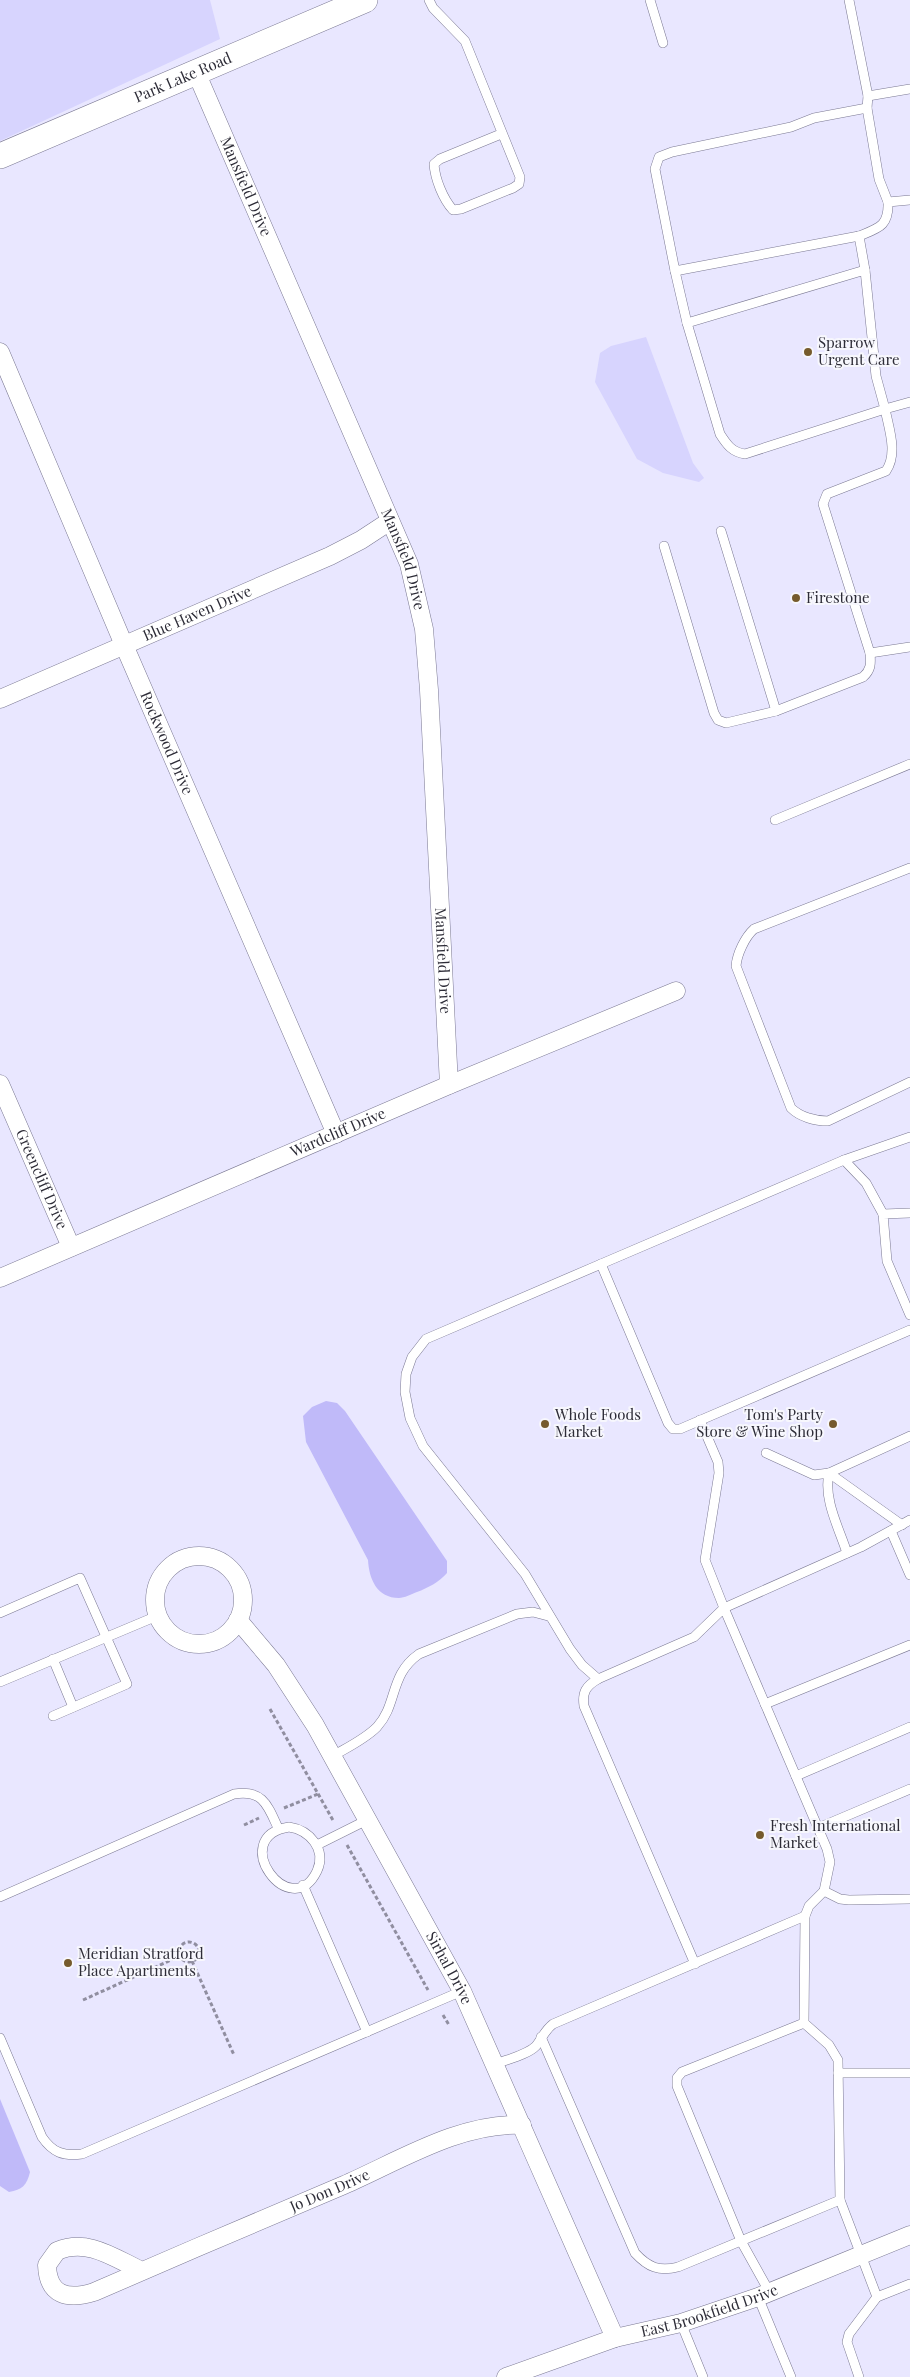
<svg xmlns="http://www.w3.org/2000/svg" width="910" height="2377" viewBox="0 0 910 2377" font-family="'Playfair Display',serif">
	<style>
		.green { fill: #d7d4fe }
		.water { fill: #c0baf9 }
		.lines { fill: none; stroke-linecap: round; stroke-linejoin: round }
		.lane-casing { stroke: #7b7993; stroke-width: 10 }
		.street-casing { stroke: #7b7993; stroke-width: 19 }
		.secondary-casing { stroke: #7b7993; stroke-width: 26 }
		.path { stroke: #908ea0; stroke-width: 3; stroke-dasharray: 4 2.5; stroke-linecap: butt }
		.lane { stroke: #fff; stroke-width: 9 }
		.street { stroke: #fff; stroke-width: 18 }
		.secondary { stroke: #fff; stroke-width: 25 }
		.poi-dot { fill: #765b2d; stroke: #f7f7fd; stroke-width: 2 }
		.labels { text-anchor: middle; stroke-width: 4; stroke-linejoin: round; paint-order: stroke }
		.street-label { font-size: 15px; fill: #2d2c37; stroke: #f7f7fd }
		.poi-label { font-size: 15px; fill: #2d2c37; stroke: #f7f7fd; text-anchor: start }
	</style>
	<rect width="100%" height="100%" fill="#e9e7ff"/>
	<!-- green -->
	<g class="green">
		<polygon points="0,0 210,0 220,39 0,141"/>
		<polygon points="646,337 693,463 704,478 699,482 663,473 637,459 595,382 600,353 611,346"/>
	</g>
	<!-- water -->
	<g class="water">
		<path d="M 326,1401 L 337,1403 L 345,1411 L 447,1561 L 447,1573 C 439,1582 428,1588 417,1592 C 412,1594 404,1598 399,1598 C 377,1598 369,1579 368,1560 L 306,1442 L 303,1416 L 312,1407 Z"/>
		<path d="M 0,2099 L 30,2172 C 27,2185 22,2190 9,2192 L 0,2186 Z"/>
	</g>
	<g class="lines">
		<!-- lane casing -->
		<g class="lane-casing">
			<g id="lane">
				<path d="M 429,0 L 433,8 L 465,41 L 520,177 L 519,184 L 513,188 L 461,209 L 453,210 C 443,199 435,179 434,164 L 440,159 L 501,134"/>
				<polyline points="650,0 663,43"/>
				<polyline points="849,0 868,96 867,108 879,179 888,202"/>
				<polyline points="868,96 910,89"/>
				<polyline points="859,236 675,271 655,169 659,157 672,152 791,127 814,118 867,108"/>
				<path d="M 865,270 L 876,376 L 885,409 L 745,454 C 732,452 727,445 720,434 L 687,323 Z"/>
				<path d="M 865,270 L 859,236 C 879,228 889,226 888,202 L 910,200"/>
				<polyline points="675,271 687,323"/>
				<path d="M 910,402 L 885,409 C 889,429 898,453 886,471 L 827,494 L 823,504 L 870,653 L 910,647"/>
				<path d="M 721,531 L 776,711 L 863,677 C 871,670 871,664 870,653"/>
				<polyline points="664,546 714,713 718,720 726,723 776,711"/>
				<polyline points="775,820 910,764"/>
				<path d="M 910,868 L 754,929 C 745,937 737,954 736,966 L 791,1108 C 800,1117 815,1121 828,1121 L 910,1082"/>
				<polyline points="910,1137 844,1160 601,1264 668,1423 673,1429 680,1429 910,1330"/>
				<polyline points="844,1160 866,1183 883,1214"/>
				<polyline points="910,1213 883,1214 887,1261 910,1315"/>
				<polyline points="700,1420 718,1462 719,1473 705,1560 724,1608 861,1547 910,1520"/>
				<polyline points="766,1453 814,1475 829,1473 902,1525"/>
				<polyline points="891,1531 910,1575"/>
				<path d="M 847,1553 C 839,1528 823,1499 829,1473 L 910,1436"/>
				<polyline points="0,1613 80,1578 127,1684 53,1716"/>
				<polyline points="53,1659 73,1707"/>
				<polyline points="598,1679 582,1665 570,1649 525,1574 423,1446 410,1418 405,1392 406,1374 412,1357 426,1339 601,1264"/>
				<polyline points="0,1682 157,1616"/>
				<polyline points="765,1704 910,1645"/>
				<path d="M 331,1757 C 346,1748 364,1740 377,1727 C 398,1704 389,1675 419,1654 L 517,1614 L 533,1612 L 548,1616"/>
				<polyline points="796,1776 910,1727"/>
				<path d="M 289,1827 C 309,1830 327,1849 317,1871 C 291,1925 226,1837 289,1827 Z"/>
				<polyline points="818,1828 910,1789"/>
				<polyline points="317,1845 367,1820"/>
				<polyline points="303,1885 367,2032"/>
				<polyline points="824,1891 809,1906 805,1916 804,2023 829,2045 838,2060 840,2200 877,2297 849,2334 847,2342 859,2377"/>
				<path d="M 0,1897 L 234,1794 C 263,1789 268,1806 278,1828"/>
				<path d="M 695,1964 L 584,1706 C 582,1692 586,1686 598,1679 L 694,1637 L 724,1608 L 827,1849 L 830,1862 L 824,1891 L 840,1899 L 849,1900 L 910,1899"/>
				<path d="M 541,2037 L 635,2253 C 648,2267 659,2272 678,2267 L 840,2200"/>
				<path d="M 0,2038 L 42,2137 C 53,2153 63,2156 82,2154 L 462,1991"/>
				<path d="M 496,2064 C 508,2059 527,2055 536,2046 C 542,2038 545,2030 553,2024 L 805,1916"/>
				<polyline points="838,2073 910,2073"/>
				<polyline points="770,2293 741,2241 677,2086 677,2078 682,2072 804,2023"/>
				<polyline points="758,2297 791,2377"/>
				<polyline points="877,2297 910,2284"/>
				<polyline points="681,2323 703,2377"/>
			</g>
		</g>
		<!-- street casing -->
		<g class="street-casing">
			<g id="street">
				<path id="s1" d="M 196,72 L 409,564 L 424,629 L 429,690 L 449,1085"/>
				<path id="s2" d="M 0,352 L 124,645 L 336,1134"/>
				<path id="s3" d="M 0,699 L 330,556 L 361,540 L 390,521"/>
				<path id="s4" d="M 0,1084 L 71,1247"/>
				<path id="s5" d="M 0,1278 L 449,1085 L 676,991"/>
				<circle cx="199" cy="1600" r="44"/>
				<path id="s6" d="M 238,1620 L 276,1665 L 315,1725 L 462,1991 L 615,2338"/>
				<path id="s7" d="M 142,2271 C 114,2258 88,2238 57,2251 L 47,2265 C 48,2296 68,2300 94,2292 C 177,2256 261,2220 344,2185 C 399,2161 461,2122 522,2125"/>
				<path id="s8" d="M 506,2377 L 615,2338 L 681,2323 L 758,2297 L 910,2235"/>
			</g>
		</g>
		<!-- secondary casing -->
		<g class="secondary-casing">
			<g id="secondary">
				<path id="s9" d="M 0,156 L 365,0"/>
			</g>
		</g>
		<!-- path -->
		<g class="path">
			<polyline points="270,1709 334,1822"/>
			<polyline points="284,1808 318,1794"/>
			<polyline points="244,1825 259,1818"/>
			<polyline points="347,1845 428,1990"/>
			<circle cx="189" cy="1952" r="10"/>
			<polyline points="192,1961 234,2055"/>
			<polyline points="83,2000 180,1956"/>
			<polyline points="443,2015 449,2025"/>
		</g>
		<!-- lane -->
		<use href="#lane" class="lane"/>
		<!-- street -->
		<use href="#street" class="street"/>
		<!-- secondary -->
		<use href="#secondary" class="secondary"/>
	</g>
	<!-- markers -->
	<g class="poi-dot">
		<circle cx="808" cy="352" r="5"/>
		<circle cx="796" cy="598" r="5"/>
		<circle cx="545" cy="1424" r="5"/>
		<circle cx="833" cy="1424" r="5"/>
		<circle cx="760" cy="1835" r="5"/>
		<circle cx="68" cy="1963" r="5"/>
	</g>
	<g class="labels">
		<!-- street labels -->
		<g class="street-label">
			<text dy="5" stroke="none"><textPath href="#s9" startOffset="199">Park Lake Road</textPath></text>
			<text dy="5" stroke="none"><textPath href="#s1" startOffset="125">Mansfield Drive</textPath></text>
			<text dy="5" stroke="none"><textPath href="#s1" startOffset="530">Mansfield Drive</textPath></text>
			<text dy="5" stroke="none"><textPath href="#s3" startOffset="215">Blue Haven Drive</textPath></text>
			<text dy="5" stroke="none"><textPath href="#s2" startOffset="425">Rockwood Drive</textPath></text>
			<text dy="5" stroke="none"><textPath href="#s1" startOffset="935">Mansfield Drive</textPath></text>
			<text dy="5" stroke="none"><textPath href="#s5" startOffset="368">Wardcliff Drive</textPath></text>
			<text dy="5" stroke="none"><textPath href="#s4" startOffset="104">Greencliff Drive</textPath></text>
			<text dy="5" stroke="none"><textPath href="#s6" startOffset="408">Sirhal Drive</textPath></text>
			<text dy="5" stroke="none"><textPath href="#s7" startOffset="431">Jo Don Drive</textPath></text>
			<text dy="5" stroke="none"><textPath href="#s8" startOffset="214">East Brookfield Drive</textPath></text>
		</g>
		<!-- poi labels -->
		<g class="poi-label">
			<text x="818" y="348">Sparrow<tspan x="818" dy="17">Urgent Care</tspan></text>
			<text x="806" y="603">Firestone</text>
			<text x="555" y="1420">Whole Foods<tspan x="555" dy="17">Market</tspan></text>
			<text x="823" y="1420" text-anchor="end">Tom's Party<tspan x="823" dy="17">Store &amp; Wine Shop</tspan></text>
			<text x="770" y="1831">Fresh International<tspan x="770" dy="17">Market</tspan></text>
			<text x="78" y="1959">Meridian Stratford<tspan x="78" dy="17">Place Apartments</tspan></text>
		</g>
	</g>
</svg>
